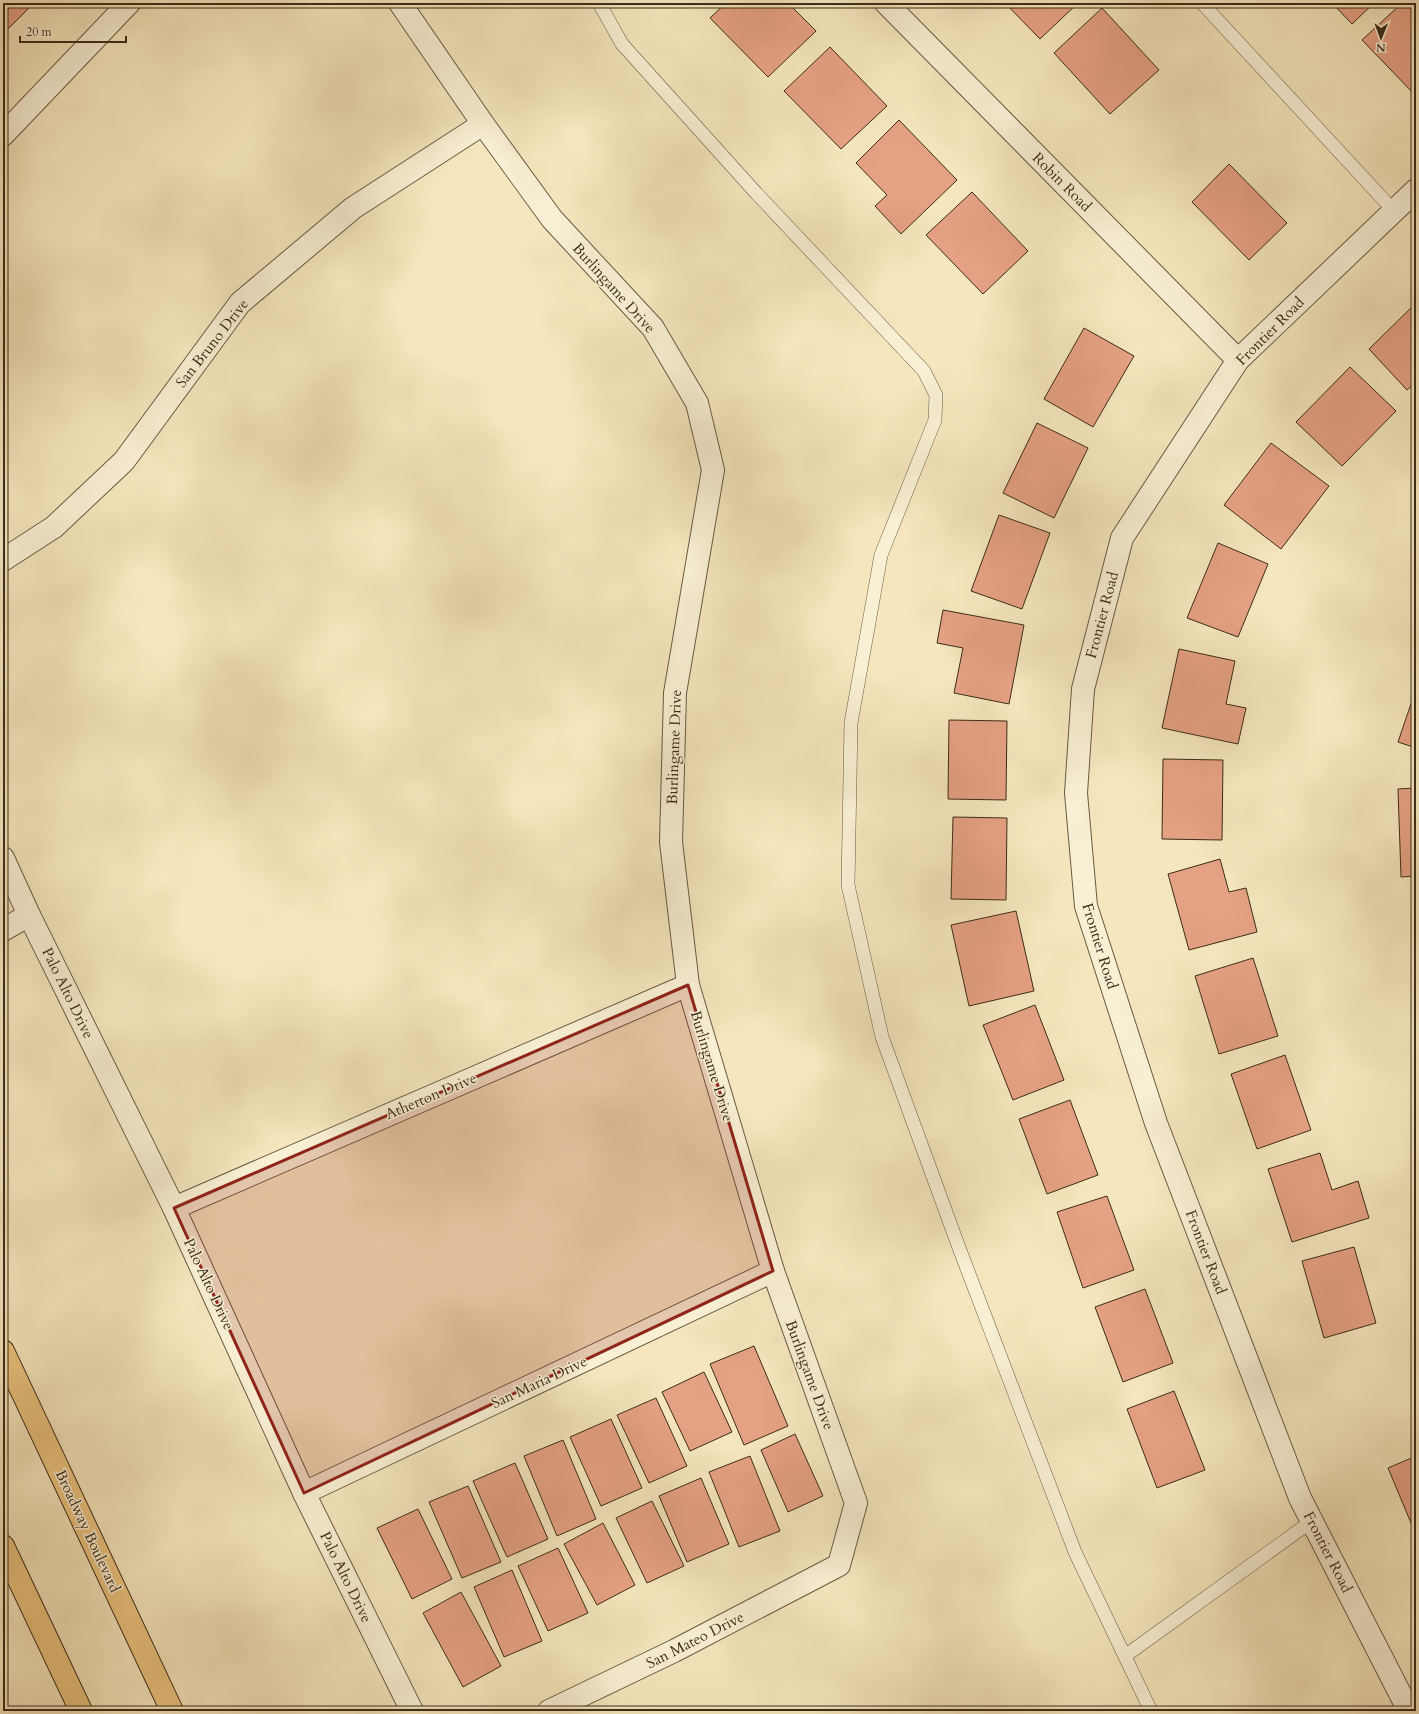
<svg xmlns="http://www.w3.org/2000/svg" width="1419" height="1714" viewBox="0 0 1419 1714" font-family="Cardo,serif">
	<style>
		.building { fill: #e5a183; stroke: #3c2c19 }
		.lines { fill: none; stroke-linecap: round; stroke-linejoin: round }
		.lane-casing { stroke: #6a5a42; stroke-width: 14 }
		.street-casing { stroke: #6a5a42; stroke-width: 24 }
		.primary-casing { stroke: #3c2c19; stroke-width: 24 }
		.lane { stroke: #f8efd4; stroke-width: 13 }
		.street { stroke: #f8efd4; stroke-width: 22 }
		.primary { stroke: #eac37e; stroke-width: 22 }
		.marked { fill: #8f2418; fill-opacity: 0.2; stroke: #8f2418; stroke-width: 3; stroke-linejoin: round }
		.labels { text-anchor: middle; stroke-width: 3; stroke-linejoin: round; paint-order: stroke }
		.street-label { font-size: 15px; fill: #3c2c19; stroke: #f8efd4 }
	</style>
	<rect width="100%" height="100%" fill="#f5e6bd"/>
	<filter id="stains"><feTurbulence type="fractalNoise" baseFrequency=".005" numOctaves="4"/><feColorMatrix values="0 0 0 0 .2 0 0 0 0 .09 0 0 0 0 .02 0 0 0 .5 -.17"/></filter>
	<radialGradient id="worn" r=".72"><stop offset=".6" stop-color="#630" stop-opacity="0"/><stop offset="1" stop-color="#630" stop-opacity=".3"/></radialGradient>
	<!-- building -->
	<g class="building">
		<polygon points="3,3 34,3 7,30 3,26"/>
		<polygon points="726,3 788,3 816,31 768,77 710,18"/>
		<polygon points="1005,3 1078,3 1040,39"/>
		<polygon points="1332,3 1374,3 1352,24"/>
		<polygon points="1402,3 1408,3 1416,12 1416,96 1362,40"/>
		<polygon points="1102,8 1159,70 1110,114 1054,53"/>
		<polygon points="830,47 887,106 841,149 784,91"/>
		<polygon points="899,120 957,180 901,234 875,206 887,195 856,163"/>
		<polygon points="1229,164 1287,223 1249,260 1192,202"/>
		<polygon points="972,192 1028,251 983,294 926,235"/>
		<polygon points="1416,303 1416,382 1407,390 1369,349"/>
		<polygon points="1084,328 1134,356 1093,427 1044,399"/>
		<polygon points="1350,367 1396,411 1342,466 1296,422"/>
		<polygon points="1037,423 1088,448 1054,518 1003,493"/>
		<polygon points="1271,443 1329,486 1281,549 1224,505"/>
		<polygon points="999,515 1050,533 1022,609 971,591"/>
		<polygon points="1218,543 1268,564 1238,637 1187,618"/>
		<polygon points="943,610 1024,625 1009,704 954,693 963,648 937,643"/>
		<polygon points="1179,649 1235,661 1226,704 1246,708 1238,744 1162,728"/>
		<polygon points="1416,689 1416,748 1398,742"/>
		<polygon points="949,720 1007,721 1006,800 948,799"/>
		<polygon points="1163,759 1223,760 1222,840 1162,839"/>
		<polygon points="1416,788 1416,876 1401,877 1398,789"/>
		<polygon points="953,817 1007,818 1006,900 951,899"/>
		<polygon points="1220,859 1229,892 1246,888 1257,932 1189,950 1168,874"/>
		<polygon points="1016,911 1034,991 969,1006 951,925"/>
		<polygon points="1253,958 1278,1036 1219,1054 1195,976"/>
		<polygon points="1035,1005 1064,1080 1013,1100 983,1025"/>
		<polygon points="1285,1055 1311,1130 1257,1149 1231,1074"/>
		<polygon points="1070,1100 1098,1175 1047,1194 1019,1119"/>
		<polygon points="1320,1153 1332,1190 1358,1181 1369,1218 1292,1242 1268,1169"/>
		<polygon points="1107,1196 1134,1270 1083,1288 1057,1212"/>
		<polygon points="1354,1247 1376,1323 1324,1338 1302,1261"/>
		<polygon points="1145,1289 1173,1363 1123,1382 1095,1307"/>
		<polygon points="754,1346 788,1426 744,1445 710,1364"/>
		<polygon points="704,1372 732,1432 690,1451 662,1392"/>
		<polygon points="1174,1391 1205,1470 1157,1488 1127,1409"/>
		<polygon points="656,1398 687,1466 649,1483 617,1415"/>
		<polygon points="611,1419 642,1488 601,1506 570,1437"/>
		<polygon points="795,1434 823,1496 788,1512 761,1450"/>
		<polygon points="563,1440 596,1519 557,1536 524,1456"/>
		<polygon points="750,1456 780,1531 739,1547 709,1472"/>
		<polygon points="1416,1456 1416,1535 1388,1468"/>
		<polygon points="515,1463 548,1539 507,1557 473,1481"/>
		<polygon points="701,1478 729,1544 687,1562 659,1496"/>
		<polygon points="468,1486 501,1562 462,1578 429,1502"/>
		<polygon points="652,1501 684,1566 647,1583 616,1518"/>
		<polygon points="418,1509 452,1579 412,1599 377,1528"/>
		<polygon points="603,1523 635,1585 597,1605 564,1544"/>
		<polygon points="558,1548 588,1613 548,1631 518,1566"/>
		<polygon points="512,1570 542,1641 504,1657 474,1587"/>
		<polygon points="461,1592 501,1666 463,1687 423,1613"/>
		<polygon points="1307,1707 1310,1711 1300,1711"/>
	</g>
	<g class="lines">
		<!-- lane casing -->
		<g class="lane-casing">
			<g id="lane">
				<polyline points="599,3 622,44 757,194 924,371 936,395 935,420 881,555 851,723 848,885 882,1037 958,1245 1075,1552 1151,1711"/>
				<polyline points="1202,3 1394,211"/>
				<polyline points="1125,1656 1312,1521"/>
			</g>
		</g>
		<!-- street casing -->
		<g class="street-casing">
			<g id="street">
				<polyline points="400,3 483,124 552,219 653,328 697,403 713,470 675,693 671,842 688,985 773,1271 856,1503 839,1565 674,1651 549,1711"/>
				<polyline points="886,3 1238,360"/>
				<polyline points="3,135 129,3"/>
				<polyline points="3,560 54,527 124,461 240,303 353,208 483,124"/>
				<polyline points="3,858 29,915 174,1208 304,1493 412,1711"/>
				<polyline points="3,930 29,915"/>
				<polyline points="174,1208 688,985"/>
				<polyline points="304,1493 773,1271"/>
				<polyline points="1409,1711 1300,1498 1156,1123 1086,906 1076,793 1083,689 1122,538 1238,360 1416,190"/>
			</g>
		</g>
		<!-- primary casing -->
		<g class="primary-casing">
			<g id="primary">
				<polyline points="3,1351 172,1711"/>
				<polyline points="3,1546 81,1711"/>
			</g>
		</g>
		<!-- lane -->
		<use href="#lane" class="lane"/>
		<!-- street -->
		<use href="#street" class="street"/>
		<!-- primary -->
		<use href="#primary" class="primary"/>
	</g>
	<!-- marked area -->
	<path class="marked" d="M 688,985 L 773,1271 L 304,1493 L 174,1208 Z"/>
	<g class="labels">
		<!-- street labels -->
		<g class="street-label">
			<text transform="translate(1062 182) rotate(45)" y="5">Robin Road</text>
			<text transform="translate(614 288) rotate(48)" y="5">Burlingame Drive</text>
			<text transform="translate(1270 331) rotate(-45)" y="5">Frontier Road</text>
			<text transform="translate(212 343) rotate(-52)" y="5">San Bruno Drive</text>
			<text transform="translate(1102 615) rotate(-75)" y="5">Frontier Road</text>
			<text transform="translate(674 747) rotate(-88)" y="5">Burlingame Drive</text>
			<text transform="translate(1100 946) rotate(73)" y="5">Frontier Road</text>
			<text transform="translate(68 993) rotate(64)" y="5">Palo Alto Drive</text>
			<text transform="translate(712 1066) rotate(73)" y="5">Burlingame Drive</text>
			<text transform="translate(431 1096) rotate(-23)" y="5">Atherton Drive</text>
			<text transform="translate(1206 1252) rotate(69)" y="5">Frontier Road</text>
			<text transform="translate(209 1284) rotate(65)" y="5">Palo Alto Drive</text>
			<text transform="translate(810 1375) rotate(70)" y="5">Burlingame Drive</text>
			<text transform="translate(539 1382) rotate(-25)" y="5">San Maria Drive</text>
			<text transform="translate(88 1531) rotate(65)" y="5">Broadway Boulevard</text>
			<text transform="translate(1328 1552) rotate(63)" y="5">Frontier Road</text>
			<text transform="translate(346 1577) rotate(64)" y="5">Palo Alto Drive</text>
			<text transform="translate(695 1640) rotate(-27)" y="5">San Mateo Drive</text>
		</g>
	</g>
	<!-- margin -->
	<rect width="1419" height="1714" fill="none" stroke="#f5e6bd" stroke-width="16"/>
	<rect x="4" y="4" width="1411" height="1706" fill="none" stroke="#3c2c19" stroke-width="2"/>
	<rect x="8" y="8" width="1403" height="1698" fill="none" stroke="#3c2c19"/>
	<!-- north arrow -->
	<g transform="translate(1381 38) rotate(181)" stroke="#f8efd4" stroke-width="3" paint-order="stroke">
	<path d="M0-3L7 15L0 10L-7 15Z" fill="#3c2c19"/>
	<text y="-6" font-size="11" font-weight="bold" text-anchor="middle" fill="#3c2c19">N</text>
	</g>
	<!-- scale -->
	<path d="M20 36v6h106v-6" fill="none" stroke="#3c2c19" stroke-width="2"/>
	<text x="26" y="36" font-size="12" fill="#3c2c19" stroke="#f8efd4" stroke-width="3" paint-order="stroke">20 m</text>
	<rect width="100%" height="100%" filter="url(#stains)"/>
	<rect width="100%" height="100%" fill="url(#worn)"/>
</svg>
